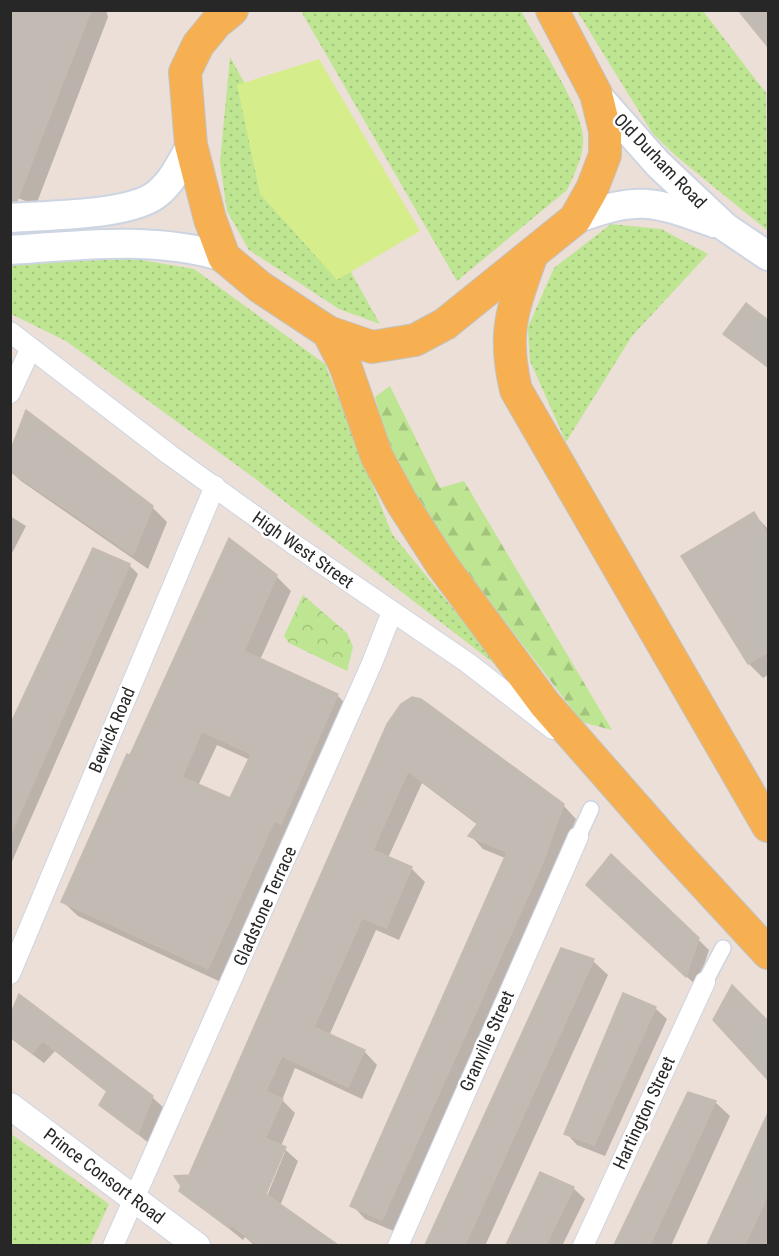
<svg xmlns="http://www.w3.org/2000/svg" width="779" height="1256" viewBox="0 0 779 1256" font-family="'Roboto Condensed',sans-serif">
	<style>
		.grass { fill: url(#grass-dots) }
		.forest { fill: url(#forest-firs) }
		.park { fill: url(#park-crowns) }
		.pitch { fill: #d6ed8c }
		.shadow { fill: #0003; fill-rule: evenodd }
		.building { fill: #c2bbb4; stroke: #c6bbb2; stroke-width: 1.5; fill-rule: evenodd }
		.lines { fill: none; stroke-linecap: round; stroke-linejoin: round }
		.pedestrian-casing { stroke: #cdd5e2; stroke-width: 18 }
		.minor-casing { stroke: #cdd5e2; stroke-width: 22 }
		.tertiary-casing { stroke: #cdd5e2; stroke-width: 28 }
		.secondary-casing { stroke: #cdd5e2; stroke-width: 32 }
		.primary-casing { stroke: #c3c3c3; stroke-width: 34 }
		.pedestrian { stroke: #fff; stroke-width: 15 }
		.minor { stroke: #fff; stroke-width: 20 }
		.tertiary { stroke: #fff; stroke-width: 26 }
		.secondary { stroke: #fff; stroke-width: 28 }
		.primary { stroke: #f6b052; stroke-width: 32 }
		.labels { text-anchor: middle; stroke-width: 5; stroke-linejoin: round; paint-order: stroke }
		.street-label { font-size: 18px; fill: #272727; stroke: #fff }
	</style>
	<defs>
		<pattern id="grass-dots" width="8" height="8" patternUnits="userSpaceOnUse" patternTransform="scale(1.5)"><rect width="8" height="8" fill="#bee591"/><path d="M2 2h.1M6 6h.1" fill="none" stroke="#a3c47d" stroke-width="1.8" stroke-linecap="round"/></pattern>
		<pattern id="forest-firs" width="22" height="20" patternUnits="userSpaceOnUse" patternTransform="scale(1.5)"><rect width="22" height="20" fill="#bee591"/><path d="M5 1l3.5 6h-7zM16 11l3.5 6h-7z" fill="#a3c47d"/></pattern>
		<pattern id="park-crowns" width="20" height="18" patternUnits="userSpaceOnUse" patternTransform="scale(1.5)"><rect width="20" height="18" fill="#bee591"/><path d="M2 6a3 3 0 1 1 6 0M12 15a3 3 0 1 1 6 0" fill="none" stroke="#a3c47d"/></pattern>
	</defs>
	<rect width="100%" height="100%" fill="#ebdfd8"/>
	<!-- grass -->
	<g class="grass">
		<path d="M 301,11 L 521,11 C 537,41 580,105 583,136 C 585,153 574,175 567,190 L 457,281 Z"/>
		<polygon points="577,11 703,11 766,93 768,231 676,156 653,134"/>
		<polygon points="230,57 380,324 339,309 249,250 227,211 220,162"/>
		<polygon points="611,224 661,229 708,254 632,336 566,442 530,361 528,327 554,268"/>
		<polygon points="135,259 194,269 325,364 392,534 504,671 253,477 66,341 11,314 10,263"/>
		<polygon points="11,1134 109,1204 90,1245 11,1245"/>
	</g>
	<!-- forest -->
	<polygon class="forest" points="390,386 440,488 464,481 612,730 582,722 435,530 388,446 375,397"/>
	<!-- park -->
	<polygon class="park" points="303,595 347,633 353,647 347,671 289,643 284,636"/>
	<!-- pitch -->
	<polygon class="pitch" points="319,59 420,231 337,280 260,194 237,85"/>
	<!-- shadow -->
	<g class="shadow">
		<polygon points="10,10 106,10 108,17 36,205 10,195"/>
		<polygon points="746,305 768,321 768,368 725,334"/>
		<polygon points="10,471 152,507 167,522 148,569 21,481"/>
		<polygon points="753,513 768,529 768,675 763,678 749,664 683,556"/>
		<polygon points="10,516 26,526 10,557"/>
		<polygon points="129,565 138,574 10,866 10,728"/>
		<path d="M 276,576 L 291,591 L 260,660 L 337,695 L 352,710 L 223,983 L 78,916 L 63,902 L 131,757 ZM 217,745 L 250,760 L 231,799 L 198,786 Z"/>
		<path d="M 388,724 L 563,805 L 576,819 L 555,879 L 396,1232 L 365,1219 L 352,1205 L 505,858 L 483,849 L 470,835 L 478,825 L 422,783 L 388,858 L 412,869 L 425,882 L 399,940 L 376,930 L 329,1036 L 364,1051 L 377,1065 L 362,1099 L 295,1068 L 282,1100 L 295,1113 L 281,1146 L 298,1161 L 280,1206 L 335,1246 L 255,1246 L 245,1237 L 243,1240 L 181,1190 L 190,1176 ZM 282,1152 L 285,1152 L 265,1201 L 262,1200 Z"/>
		<polygon points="611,856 709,950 697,986 599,896"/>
		<polygon points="562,950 593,961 608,975 485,1246 427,1246"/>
		<polygon points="732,987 768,1023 768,1078 714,1020"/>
		<polygon points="655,1008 667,1019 605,1156 577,1145 566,1133"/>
		<polygon points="10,1020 152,1097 164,1108 150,1144 101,1105 108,1093 55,1051 44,1063 17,1043 10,1036"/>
		<polygon points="689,1093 715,1102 730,1116 671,1246 616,1246"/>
		<polygon points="764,1126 768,1127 768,1239 766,1246 708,1246"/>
		<polygon points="541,1174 573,1188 585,1199 562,1246 508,1246"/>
	</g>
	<!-- building -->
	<g class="building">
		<polygon points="10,10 91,10 17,201 10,201"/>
		<polygon points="738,10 768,10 768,47"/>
		<polygon points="746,303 768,320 768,367 723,334"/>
		<polygon points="26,410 153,506 133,555 10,471 10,452"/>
		<polygon points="754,512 768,536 768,652 748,664 681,556"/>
		<path d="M 229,538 L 277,575 L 244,651 L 338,694 L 281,824 L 274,821 L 208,969 L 61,902 L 127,754 L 130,755 ZM 202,731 L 251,754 L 230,798 L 182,777 Z"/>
		<polygon points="93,548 130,564 10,836 10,725"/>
		<polygon points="412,697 421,699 564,804 542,865 382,1220 350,1206 507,852 468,836 478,823 408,771 373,850 412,867 386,928 362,918 314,1027 365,1050 348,1087 282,1056 266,1091 283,1099 265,1138 286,1147 266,1194 338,1245 258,1245 231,1225 229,1228 179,1191 181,1186 174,1176 189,1175 387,724 401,704"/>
		<polygon points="611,854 699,938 686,977 586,885"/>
		<polygon points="561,948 594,959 465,1245 425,1245"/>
		<polygon points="732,985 768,1021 768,1080 713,1020"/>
		<polygon points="623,993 656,1007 594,1145 564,1134"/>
		<polygon points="19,994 153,1096 138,1134 99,1105 107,1091 43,1041 32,1053 10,1037 10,1016"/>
		<polygon points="688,1092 716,1101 650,1245 614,1245"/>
		<polygon points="768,1113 768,1194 745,1245 707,1245"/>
		<polygon points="540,1172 574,1187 546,1245 506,1245"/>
	</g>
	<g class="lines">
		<!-- pedestrian casing -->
		<g class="pedestrian-casing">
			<g id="pedestrian">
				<polyline points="578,837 591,809"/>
				<polyline points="705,982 723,948"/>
			</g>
		</g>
		<!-- minor casing -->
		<g class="minor-casing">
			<g id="minor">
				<polyline points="10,332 170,455 292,543 468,663 553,729"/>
				<polyline points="10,393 31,348"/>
				<polyline points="10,974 215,486"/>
				<polyline points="113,1246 372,663 392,612"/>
				<polyline points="398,1246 578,837"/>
				<polyline points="583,1246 705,982"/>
			</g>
		</g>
		<!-- tertiary casing -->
		<g class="tertiary-casing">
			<polyline id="tertiary" points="10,1106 197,1246"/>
		</g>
		<!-- secondary casing -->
		<g class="secondary-casing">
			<g id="secondary">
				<polyline points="596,94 658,164 725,227 768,256"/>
				<path d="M 10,218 C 46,215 130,216 157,194 C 173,181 181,163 191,145"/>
				<path d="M 575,219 C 640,196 650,200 714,223"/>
				<path d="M 10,250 C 83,245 153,236 224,257"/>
			</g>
		</g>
		<!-- primary casing -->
		<g class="primary-casing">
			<g id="primary">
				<polyline points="232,10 216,23 198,45 185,72 191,145 210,219 224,257 260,287 328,332 372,347 415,340 445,324 575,219 592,189 605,155 605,131 596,94 552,10"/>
				<path d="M 532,254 C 513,308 502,332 516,390 L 768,826"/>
				<polyline points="328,332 345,365 377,457 402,503 442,565 545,704 673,850 768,953"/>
			</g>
		</g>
		<!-- pedestrian -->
		<use href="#pedestrian" class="pedestrian"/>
		<!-- minor -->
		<use href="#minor" class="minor"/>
		<!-- tertiary -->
		<use href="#tertiary" class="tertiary"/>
		<!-- secondary -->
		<use href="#secondary" class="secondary"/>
		<!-- primary -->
		<use href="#primary" class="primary"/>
	</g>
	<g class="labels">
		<!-- street labels -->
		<g class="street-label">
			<text transform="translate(660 161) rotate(46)" y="6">Old Durham Road</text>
			<text transform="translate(303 550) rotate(35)" y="6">High West Street</text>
			<text transform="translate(112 730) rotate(-67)" y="6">Bewick Road</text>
			<text transform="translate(265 906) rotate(-66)" y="6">Gladstone Terrace</text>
			<text transform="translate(487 1041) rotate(-66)" y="6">Granville Street</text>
			<text transform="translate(644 1113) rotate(-65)" y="6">Hartington Street</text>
			<text transform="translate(104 1176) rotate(37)" y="6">Prince Consort Road</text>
		</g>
	</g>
	<!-- border -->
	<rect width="779" height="1256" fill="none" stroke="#272727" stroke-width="24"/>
</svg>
